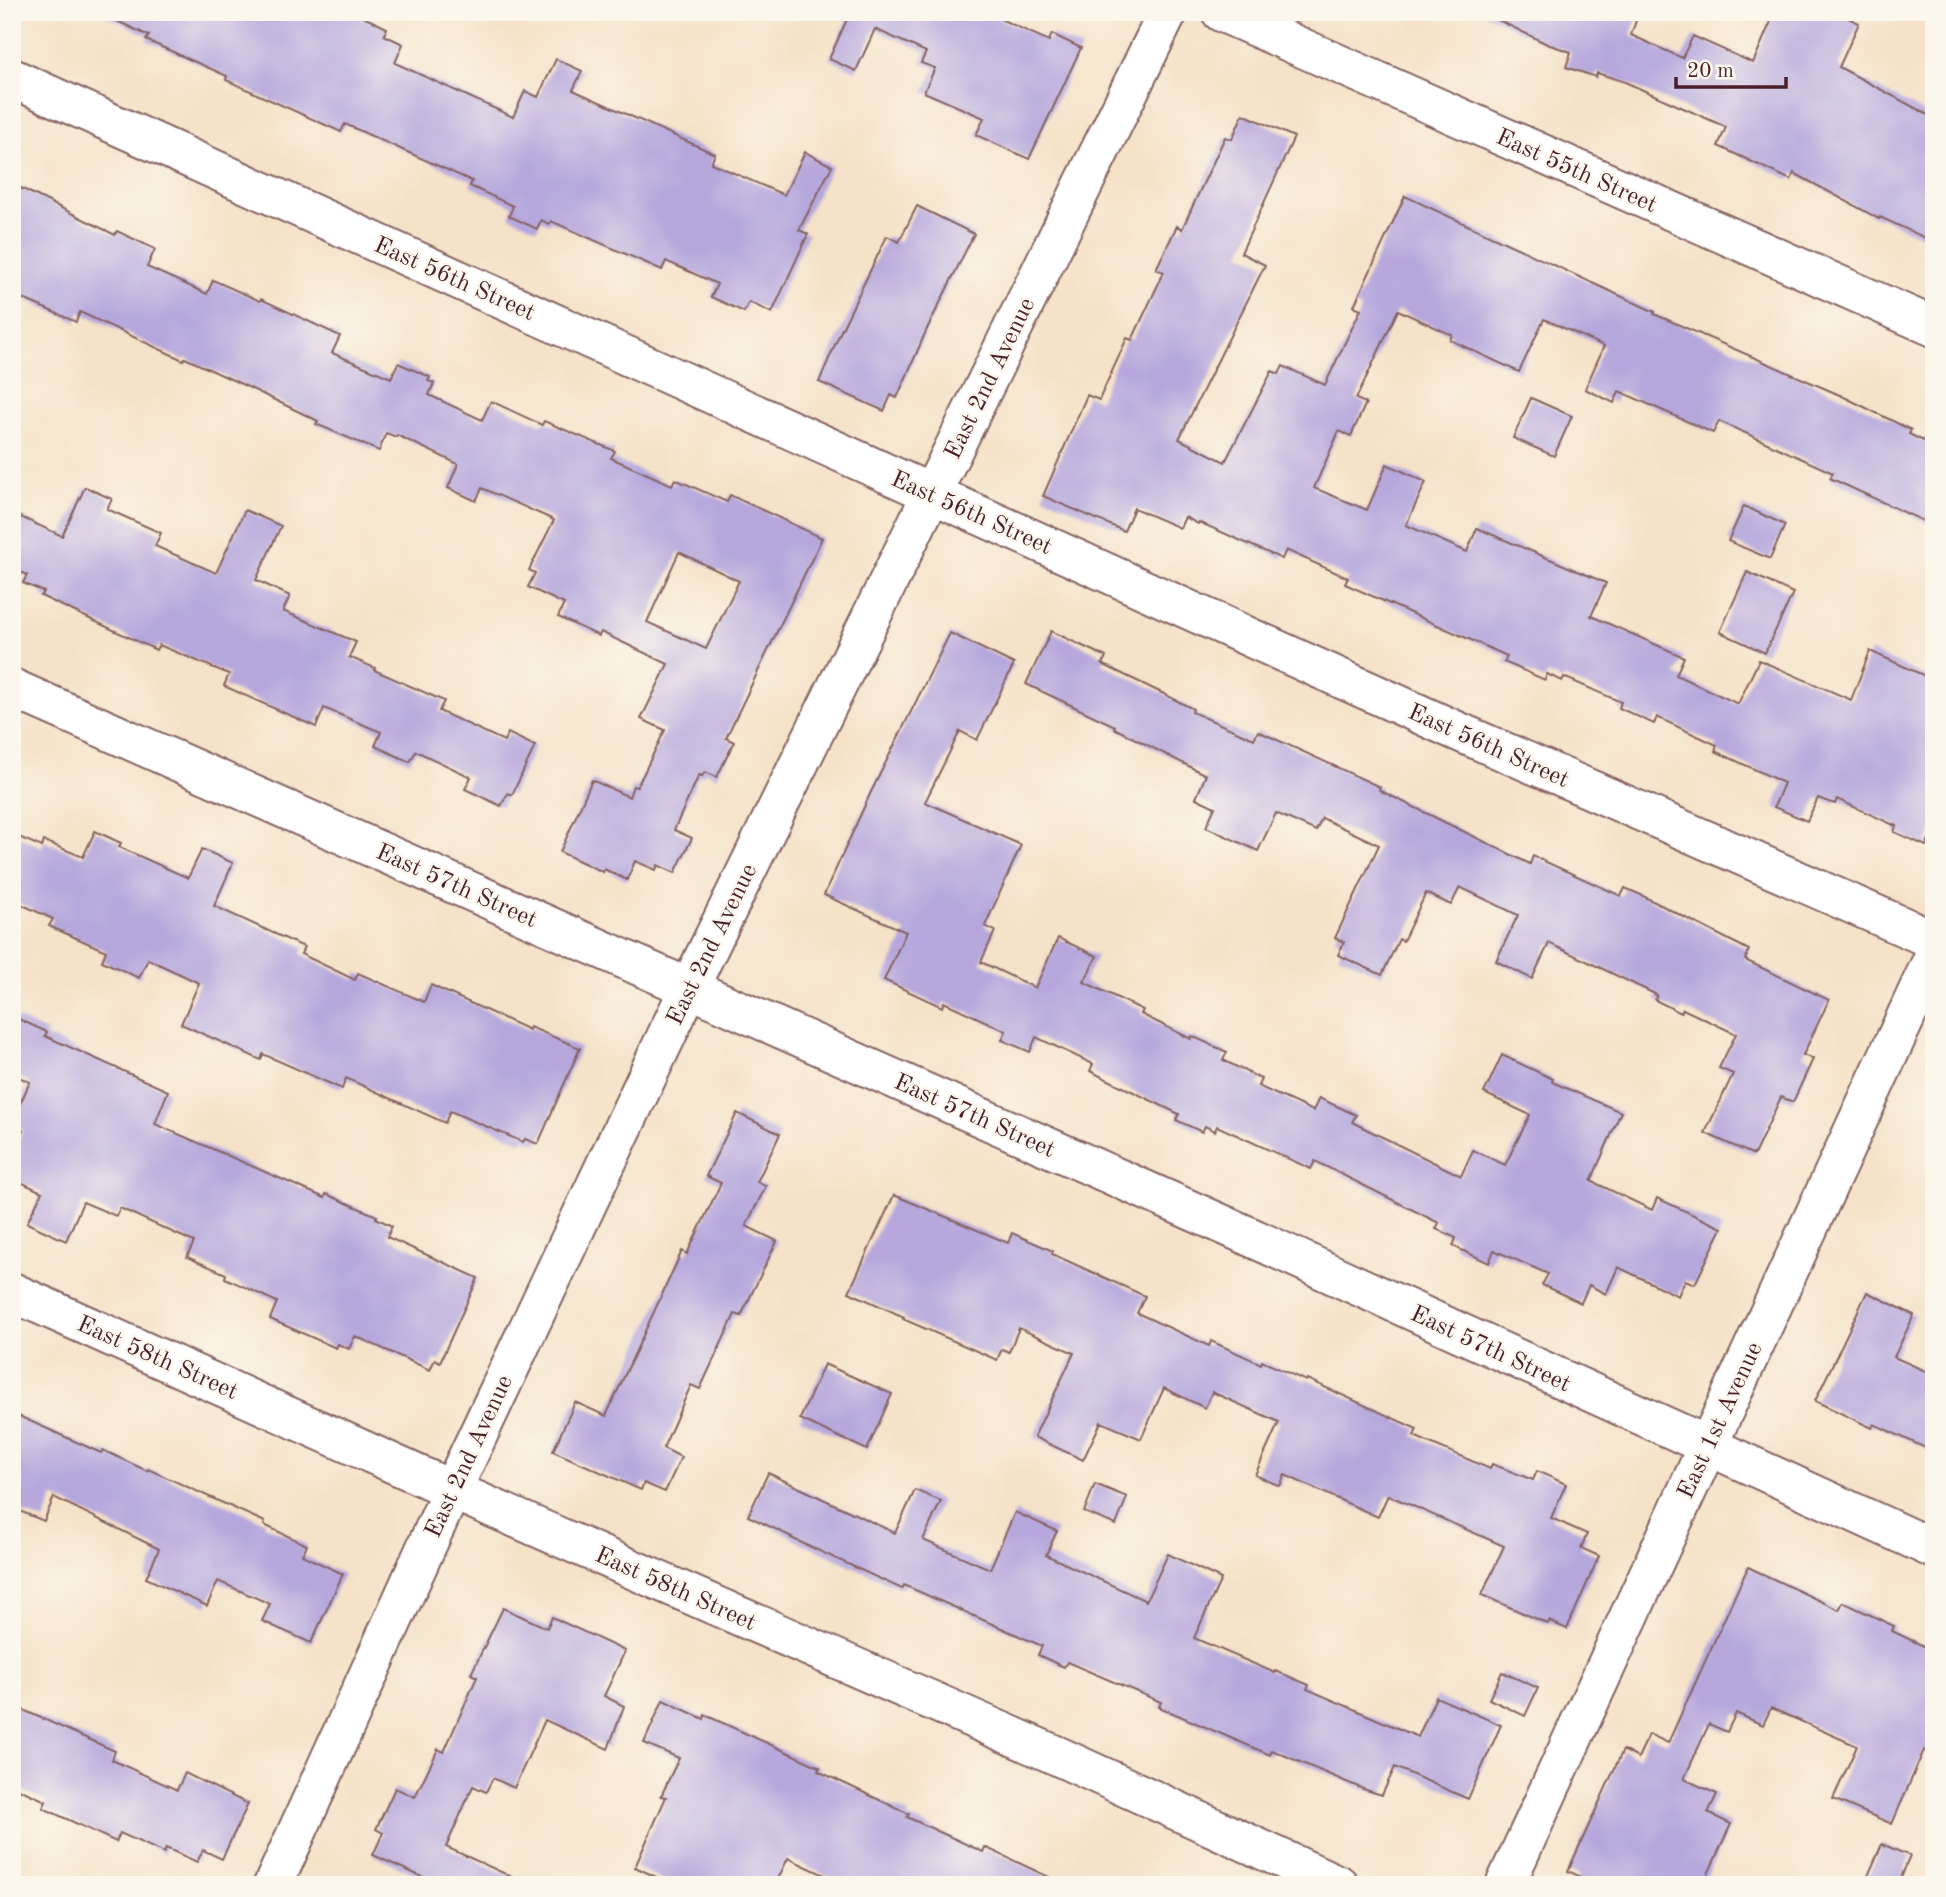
<svg xmlns="http://www.w3.org/2000/svg" width="1946" height="1897" viewBox="0 0 1946 1897" font-family="'Old Standard TT',serif">
	<style>
		.building { fill: #b6a8dd; fill-rule: evenodd }
		.lines { fill: none; stroke-linecap: round; stroke-linejoin: round }
		.minor-casing { stroke: #866362; stroke-width: 42 }
		.minor { stroke: #fff; stroke-width: 38 }
		.labels { text-anchor: middle; stroke-width: 5; stroke-linejoin: round; paint-order: stroke }
		.street-label { font-size: 24px; fill: #4a1f2b; stroke: #fbf7ec }
	</style>
	<rect width="100%" height="100%" fill="#fbf7ec"/>
	<filter id="ink" filterUnits="userSpaceOnUse"><feTurbulence type="fractalNoise" baseFrequency=".0143" numOctaves="2"/><feDisplacementMap in="SourceGraphic" scale="14" xChannelSelector="R" yChannelSelector="G"/><feConvolveMatrix kernelMatrix="1 2 1 2 8 2 1 2 1" color-interpolation-filters="sRGB"/></filter>
	<filter id="wash" filterUnits="userSpaceOnUse"><feTurbulence type="fractalNoise" baseFrequency=".00686" numOctaves="4" result="noise"/><feDisplacementMap in="SourceGraphic" scale="28" xChannelSelector="R" yChannelSelector="G"/><feGaussianBlur stdDeviation="1.57" result="paint"/><feColorMatrix in="noise" values="0 0 0 0 0 0 0 0 0 0 0 0 0 0 0 0 0 1.4 0 .05"/><feComposite in="paint" operator="in"/></filter>
	<g filter="url(#wash)">
		<rect width="100%" height="100%" fill="#f5e2c8"/>
		<g id="blocks">
			<!-- building -->
			<g class="building">
				<polygon points="98,12 353,12 387,28 384,35 403,44 395,63 513,117 525,91 538,97 556,59 582,71 573,90 715,154 711,163 784,195 805,152 832,166 799,230 808,234 772,313 749,302 744,312 711,297 717,284 666,261 662,270 551,221 549,224 541,220 537,229 509,216 513,206 470,186 472,181 345,124 341,132 226,80 227,76 146,40 149,36"/>
				<polygon points="838,12 985,12 1049,41 1052,34 1081,48 1029,159 976,135 984,118 924,92 935,68 921,63 926,52 875,29 856,71 829,59 848,17"/>
				<polygon points="1482,12 1639,12 1631,35 1682,58 1693,36 1753,63 1775,12 1835,12 1859,23 1839,67 1934,118 1934,242 1880,217 1879,219 1794,173 1791,180 1718,146 1726,127 1625,82 1597,73 1596,77 1566,67 1571,52 1547,44"/>
				<polygon points="1243,114 1294,137 1241,253 1265,265 1179,439 1225,462 1272,371 1279,374 1283,366 1325,385 1361,309 1354,306 1405,196 1655,312 1654,314 1842,396 1911,430 1909,434 1934,446 1934,526 1830,478 1833,473 1719,421 1713,433 1619,391 1614,403 1585,389 1604,346 1544,319 1519,372 1450,340 1452,335 1398,310 1356,399 1366,403 1351,436 1339,431 1314,488 1367,510 1387,464 1426,482 1406,525 1467,552 1477,528 1606,583 1591,616 1684,657 1676,675 1738,704 1759,660 1851,700 1870,651 1934,680 1934,828 1926,846 1894,832 1896,826 1837,799 1835,804 1818,798 1807,821 1774,807 1784,783 1715,751 1717,745 1657,717 1654,724 1619,708 1621,702 1564,677 1562,681 1547,674 1545,680 1504,662 1507,656 1345,584 1348,578 1286,550 1282,559 1199,522 1198,524 1185,517 1180,528 1134,508 1124,531 1043,496 1087,395 1099,400 1127,338 1132,340 1164,272 1156,269 1177,226 1182,229 1225,137 1232,139"/>
				<path d="M 21,188 L 115,235 L 117,231 L 155,249 L 147,267 L 207,294 L 213,280 L 260,301 L 261,299 L 340,336 L 332,353 L 391,378 L 398,363 L 430,377 L 428,381 L 434,383 L 429,395 L 482,420 L 491,401 L 542,425 L 544,421 L 615,451 L 611,458 L 672,485 L 675,479 L 727,502 L 730,495 L 822,538 L 726,738 L 734,742 L 717,777 L 705,772 L 702,776 L 699,775 L 674,830 L 692,838 L 675,873 L 658,865 L 656,870 L 635,861 L 627,880 L 604,869 L 603,872 L 560,852 L 592,780 L 629,797 L 633,786 L 637,787 L 665,730 L 641,719 L 668,664 L 601,632 L 599,636 L 558,617 L 564,604 L 528,587 L 535,573 L 529,570 L 554,520 L 482,488 L 476,501 L 448,488 L 458,464 L 397,435 L 396,437 L 386,433 L 379,451 L 316,424 L 318,421 L 250,388 L 185,358 L 183,360 L 80,312 L 76,322 L 12,294 L 12,207 ZM 679,552 L 739,581 L 706,649 L 647,622 Z"/>
				<polygon points="917,206 974,234 927,329 897,398 891,395 884,411 819,382 840,333 887,236 899,242"/>
				<polygon points="1531,398 1572,416 1554,456 1513,438"/>
				<polygon points="85,487 112,499 107,509 161,533 155,546 216,573 245,510 281,526 256,580 290,596 283,611 356,642 349,657 375,668 374,670 444,701 439,711 504,741 508,733 535,746 512,795 508,793 501,806 465,789 471,777 416,751 410,762 375,746 381,732 324,708 316,727 224,686 229,674 159,645 156,650 41,596 44,592 23,583 27,575 12,568 12,513 62,536"/>
				<polygon points="1744,506 1785,525 1770,559 1728,541"/>
				<polygon points="1747,572 1793,593 1765,653 1720,632"/>
				<polygon points="1051,631 1106,657 1102,664 1168,696 1193,709 1192,712 1254,739 1258,731 1380,787 1379,790 1530,864 1533,856 1621,896 1625,888 1641,895 1749,950 1745,960 1829,1000 1803,1055 1813,1059 1793,1102 1781,1097 1754,1155 1705,1133 1733,1074 1719,1068 1736,1034 1683,1009 1681,1013 1655,1000 1657,995 1549,943 1532,979 1496,961 1518,915 1460,887 1451,905 1426,893 1403,941 1399,939 1382,975 1338,955 1344,942 1335,938 1379,845 1322,818 1316,831 1276,813 1258,851 1206,827 1215,807 1196,798 1206,775 1114,728 1115,726 1026,684"/>
				<polygon points="950,633 1014,664 977,740 960,731 925,802 1021,845 985,926 995,931 981,962 1035,988 1058,938 1097,956 1084,982 1143,1010 1141,1014 1191,1039 1192,1036 1227,1052 1223,1060 1261,1079 1258,1086 1313,1111 1319,1098 1356,1115 1352,1122 1461,1176 1473,1150 1505,1165 1530,1115 1484,1093 1502,1055 1553,1079 1552,1082 1621,1112 1591,1181 1652,1210 1657,1198 1722,1228 1695,1284 1685,1280 1678,1296 1618,1267 1606,1294 1589,1285 1581,1303 1542,1285 1548,1274 1494,1250 1489,1263 1453,1246 1456,1238 1436,1229 1439,1223 1315,1161 1311,1169 1217,1126 1215,1131 1205,1126 1202,1132 1176,1120 1179,1114 1090,1071 1093,1064 1036,1037 1030,1052 1002,1040 1006,1031 944,1002 942,1007 884,980 906,932 824,895 870,794"/>
				<polygon points="95,831 121,843 119,847 188,878 202,849 233,863 214,906 304,947 301,954 355,980 358,973 424,1002 431,985 529,1030 530,1027 580,1048 538,1144 525,1139 523,1142 450,1111 445,1123 346,1078 342,1089 263,1054 261,1060 181,1024 199,983 148,959 139,978 102,961 106,951 49,926 53,919 12,900 12,834 42,847 44,841 83,857"/>
				<polygon points="12,1016 47,1032 45,1036 168,1091 155,1124 325,1198 326,1194 377,1216 376,1218 392,1226 387,1237 478,1278 440,1362 435,1359 430,1370 355,1336 349,1349 338,1344 336,1348 270,1319 277,1302 225,1278 226,1274 187,1257 194,1242 120,1208 116,1216 83,1202 66,1241 27,1223 42,1192 12,1178 12,1153 23,1130 12,1124 12,1121 30,1082 12,1074"/>
				<polygon points="737,1113 780,1134 757,1182 766,1186 746,1226 777,1241 741,1316 735,1314 700,1389 691,1385 663,1448 681,1457 665,1492 644,1483 641,1490 553,1451 575,1402 606,1416 682,1251 687,1254 721,1183 706,1176"/>
				<polygon points="894,1195 1008,1243 1012,1233 1053,1251 1052,1254 1145,1296 1137,1313 1209,1346 1211,1341 1261,1364 1262,1361 1306,1381 1307,1379 1417,1429 1414,1436 1490,1469 1492,1464 1533,1480 1537,1471 1566,1484 1551,1518 1587,1534 1581,1548 1599,1556 1567,1629 1549,1621 1548,1624 1482,1595 1504,1546 1388,1495 1378,1517 1285,1475 1280,1486 1255,1475 1279,1422 1212,1392 1205,1408 1164,1388 1141,1439 1101,1422 1083,1460 1034,1437 1074,1353 1019,1328 1009,1352 1002,1349 997,1360 903,1319 904,1317 849,1292"/>
				<polygon points="1867,1292 1914,1315 1894,1357 1934,1375 1934,1452 1874,1424 1872,1428 1815,1401"/>
				<polygon points="824,1364 892,1394 867,1450 800,1419"/>
				<polygon points="12,1413 101,1453 103,1450 147,1471 148,1469 265,1522 264,1525 307,1545 302,1555 343,1574 311,1643 262,1621 270,1604 218,1581 207,1606 146,1578 159,1549 54,1497 44,1521 12,1508"/>
				<polygon points="768,1473 895,1533 915,1490 941,1501 923,1540 990,1569 1015,1512 1057,1531 1046,1555 1146,1601 1168,1554 1221,1579 1194,1638 1275,1673 1276,1671 1309,1685 1307,1689 1418,1737 1436,1697 1501,1725 1468,1799 1395,1767 1382,1795 1363,1789 1272,1750 1270,1755 1159,1707 1161,1702 1067,1662 1064,1667 1038,1655 1042,1646 904,1585 902,1589 791,1538 792,1537 748,1516"/>
				<polygon points="1095,1484 1127,1497 1116,1525 1084,1512"/>
				<polygon points="1748,1567 1839,1610 1843,1602 1894,1626 1892,1631 1934,1651 1934,1755 1924,1750 1892,1824 1833,1799 1857,1746 1771,1708 1763,1725 1736,1713 1727,1732 1709,1724 1684,1779 1717,1794 1708,1813 1731,1824 1703,1885 1575,1885 1579,1876 1568,1871 1623,1750 1638,1758 1649,1734 1668,1743"/>
				<polygon points="503,1608 547,1628 552,1617 625,1651 604,1696 624,1706 608,1749 545,1720 514,1788 493,1778 486,1792 473,1786 446,1847 530,1885 440,1885 373,1855 383,1833 376,1829 395,1788 415,1797 438,1749 444,1752 477,1677 471,1674"/>
				<polygon points="1502,1672 1538,1688 1525,1716 1489,1699"/>
				<polygon points="663,1700 704,1719 705,1715 820,1767 818,1771 909,1814 907,1817 983,1852 985,1847 1066,1885 846,1885 788,1858 775,1885 673,1885 635,1867 666,1797 661,1796 679,1758 644,1743"/>
				<polygon points="12,1705 115,1751 112,1760 177,1790 185,1773 248,1804 222,1859 203,1850 197,1862 166,1848 164,1853 120,1833 116,1842 43,1808 46,1801 12,1786"/>
				<polygon points="1882,1844 1910,1856 1898,1885 1864,1885"/>
			</g>
		</g>
	</g>
	<g filter="url(#ink)">
		<use href="#blocks" fill-opacity="0" stroke="#866362" stroke-width="2"/>
		<g class="lines">
			<!-- minor casing -->
			<g class="minor-casing">
				<g id="minor">
					<polyline points="1221,12 1934,327"/>
					<polyline points="12,78 1457,731 1934,940"/>
					<polyline points="12,688 1233,1229 1934,1549"/>
					<polyline points="12,1292 452,1490 1060,1757 1339,1885"/>
					<polyline points="273,1885 452,1490 689,988 1168,12"/>
					<polyline points="1505,1885 1934,956"/>
				</g>
			</g>
			<!-- minor -->
			<use href="#minor" class="minor"/>
		</g>
	</g>
	<g class="labels">
		<!-- street labels -->
		<g class="street-label">
			<text transform="translate(1577 170) rotate(24)" y="8">East 55th Street</text>
			<text transform="translate(455 278) rotate(24)" y="8">East 56th Street</text>
			<text transform="translate(989 378) rotate(-64)" y="8">East 2nd Avenue</text>
			<text transform="translate(972 512) rotate(24)" y="8">East 56th Street</text>
			<text transform="translate(1489 745) rotate(24)" y="8">East 56th Street</text>
			<text transform="translate(457 885) rotate(24)" y="8">East 57th Street</text>
			<text transform="translate(711 944) rotate(-64)" y="8">East 2nd Avenue</text>
			<text transform="translate(975 1115) rotate(24)" y="8">East 57th Street</text>
			<text transform="translate(1491 1348) rotate(25)" y="8">East 57th Street</text>
			<text transform="translate(158 1357) rotate(24)" y="8">East 58th Street</text>
			<text transform="translate(1719 1420) rotate(-65)" y="8">East 1st Avenue</text>
			<text transform="translate(468 1456) rotate(-65)" y="8">East 2nd Avenue</text>
			<text transform="translate(676 1588) rotate(24)" y="8">East 58th Street</text>
		</g>
	</g>
	<!-- margin -->
	<rect width="1946" height="1897" fill="none" stroke="#fbf7ec" stroke-width="42"/>
	<!-- scale -->
	<path d="M1676 77v10h110v-10" fill="none" stroke="#4a1f2b" stroke-width="3.5"/>
	<text x="1687" y="77" font-size="21" fill="#4a1f2b" stroke="#fbf7ec" stroke-width="5" paint-order="stroke">20 m</text>
</svg>
